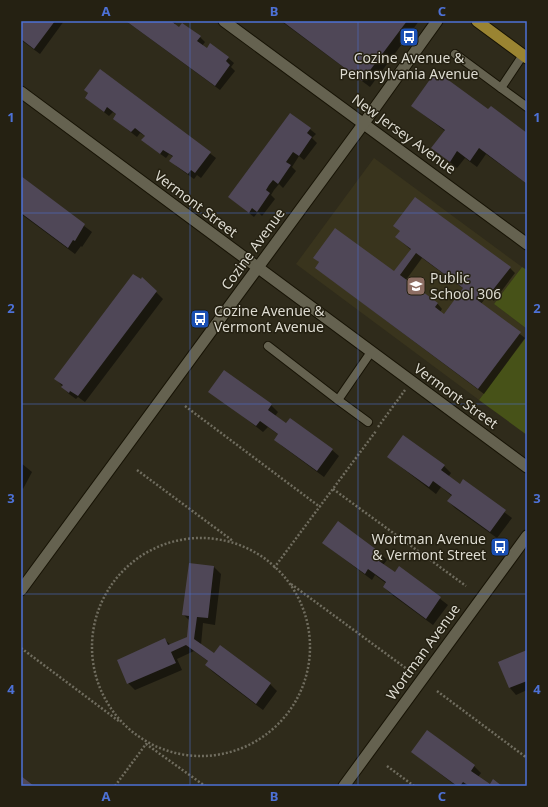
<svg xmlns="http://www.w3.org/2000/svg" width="548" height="807" viewBox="0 0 548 807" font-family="'Noto Sans',sans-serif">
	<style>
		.built { fill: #39341d }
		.green { fill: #475218 }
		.shadow { fill: #0007; fill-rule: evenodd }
		.building { fill: #4f4757; fill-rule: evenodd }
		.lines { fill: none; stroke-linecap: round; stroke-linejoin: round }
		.service-casing { stroke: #171305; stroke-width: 10 }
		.minor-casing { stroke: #171305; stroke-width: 13 }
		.primary-casing { stroke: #171305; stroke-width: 13 }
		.path { stroke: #706d5f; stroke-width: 2.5; stroke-dasharray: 2 2; stroke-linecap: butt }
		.service { stroke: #656250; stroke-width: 8 }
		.minor { stroke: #656250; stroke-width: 11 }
		.primary { stroke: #9a8432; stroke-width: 11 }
		.grid { fill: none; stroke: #4d71d6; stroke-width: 1; stroke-opacity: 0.55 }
		.labels { text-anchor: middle; stroke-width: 3; stroke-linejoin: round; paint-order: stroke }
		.poi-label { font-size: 14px; fill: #dddbd1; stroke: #252112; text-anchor: start }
		.street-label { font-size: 14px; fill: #dddbd1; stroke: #252112 }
		.neatline { fill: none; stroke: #4d71d6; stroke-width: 1.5 }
		.grid-label { font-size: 13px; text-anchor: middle; font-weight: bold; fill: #4d71d6 }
	</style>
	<rect width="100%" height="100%" fill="#2f2b1b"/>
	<!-- built -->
	<polygon class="built" points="374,158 522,267 494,304 527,329 527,336 479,400 296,264"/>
	<!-- green -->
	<g class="green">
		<polygon points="522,267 527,270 527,329 494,304"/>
		<polygon points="527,336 527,435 479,400"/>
	</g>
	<!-- shadow -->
	<g class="shadow">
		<polygon points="21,21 64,21 40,54 21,40"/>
		<polygon points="126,21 177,21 174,25 200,37 205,42 202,46 207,49 211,45 228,58 234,63 231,67 235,71 220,90"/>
		<polygon points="281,21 419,21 370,87"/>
		<polygon points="100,70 216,158 201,178 197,175 194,179 176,166 173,157 169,154 166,158 148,145 145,136 140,133 137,137 114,119 117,115 113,112 109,116 86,98 89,94 85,90"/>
		<polygon points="412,106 489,111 527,135 527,184 486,154 477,167 465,158 457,168 433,148 445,131"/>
		<polygon points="291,114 316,134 312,138 317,143 304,160 299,156 292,167 296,171 283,188 279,184 274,190 271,195 275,199 262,216 258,212 254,217 229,197"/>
		<polygon points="21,178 92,232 82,247 81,246 75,254 21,214"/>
		<path d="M 396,237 L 510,268 L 515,273 L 494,301 L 487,296 L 481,304 L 525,338 L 484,394 L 316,268 L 320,263 L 314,257 L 394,273 L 411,250 ZM 422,258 L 464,289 L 444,315 L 440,312 L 442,309 L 437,303 L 406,280 Z"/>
		<polygon points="156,292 163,299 85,402 78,397 76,399 69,394 56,379"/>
		<polygon points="210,391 271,405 278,412 275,416 287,425 332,450 339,456 324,477 282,446 275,439 279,435 268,427 263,432"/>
		<polygon points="388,457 444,466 451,473 448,477 460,485 463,481 512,518 497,538 455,508 448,501 452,496 441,487 436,494"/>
		<polygon points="21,463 32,472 23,489 21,487"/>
		<polygon points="323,543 380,553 387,560 383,565 395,573 399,567 448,605 433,625 391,594 384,587 387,584 375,575 372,580"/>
		<polygon points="214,567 221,574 215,625 203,623 201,645 214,655 270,684 277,691 263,710 213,672 206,665 209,662 194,651 177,659 182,670 135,690 128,683 165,640 171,645 188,637 190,621 184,615"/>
		<polygon points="527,651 527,690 516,695 510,688"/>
		<polygon points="412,752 474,766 481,773 478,777 490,786 501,786 456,786"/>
	</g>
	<!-- building -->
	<g class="building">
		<polygon points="21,21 55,21 34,49 21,39"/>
		<polygon points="126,21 171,21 179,27 182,23 201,36 197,41 207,48 210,43 229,57 226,61 230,65 215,86"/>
		<polygon points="282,21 407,21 362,81"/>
		<polygon points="100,69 211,152 195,173 191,170 188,174 169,161 173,156 163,150 160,154 141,140 145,136 135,128 131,132 113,119 116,114 107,107 104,112 85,98 88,93 84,90"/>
		<polygon points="436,71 488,109 491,106 527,133 527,184 479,148 470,161 457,151 450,162 431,148 445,130 411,106"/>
		<polygon points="290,113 311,128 307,133 312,137 299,156 293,152 286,162 291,165 278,184 273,180 269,185 266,190 270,193 257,212 252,208 249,213 228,197"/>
		<polygon points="21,176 85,224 75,241 73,240 68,248 21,213"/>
		<path d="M 415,197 L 511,267 L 488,296 L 482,291 L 476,299 L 521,332 L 478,389 L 315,268 L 319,262 L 313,258 L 335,228 L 394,271 L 411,249 L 395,237 L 400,231 L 393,226 ZM 416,253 L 463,288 L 444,314 L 435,307 L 438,303 L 400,275 Z"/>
		<polygon points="133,274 141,279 142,277 157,291 78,396 70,391 69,393 61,387 63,385 54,379"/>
		<polygon points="224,370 272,404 268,410 286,423 290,418 333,449 317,471 274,440 278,434 260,421 256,426 208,392"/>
		<polygon points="403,435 445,465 441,470 460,484 463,479 506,510 490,532 447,501 452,495 433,481 429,487 387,457"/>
		<polygon points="338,521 381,553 376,559 395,572 399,566 441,597 426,619 383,587 386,582 368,569 365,574 322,543"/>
		<polygon points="189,563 214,566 208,618 197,617 194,639 214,653 220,645 271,683 256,704 205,665 208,661 186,645 171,652 176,663 127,684 117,660 165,638 168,645 187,637 189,616 182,615"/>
		<polygon points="527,650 527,681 509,688 498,662"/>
		<polygon points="427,730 475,765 471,771 490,784 493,779 502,786 469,786 463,782 460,786 457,786 411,752"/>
		<polygon points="21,776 34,786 21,786"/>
	</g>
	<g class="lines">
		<!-- service casing -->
		<g class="service-casing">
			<g id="service">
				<polyline points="455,54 501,88 523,55"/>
				<polyline points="501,88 527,107"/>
				<polyline points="268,346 338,400 371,352"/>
				<polyline points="338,400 368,422"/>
			</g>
		</g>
		<!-- minor casing -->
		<g class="minor-casing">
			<g id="minor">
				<polyline points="224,21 527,244"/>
				<polyline points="21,92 527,467"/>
				<polyline points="21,590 364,123 437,21"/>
				<polyline points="344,786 527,536"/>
			</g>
		</g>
		<!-- primary casing -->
		<g class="primary-casing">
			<polyline id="primary" points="477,21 527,58"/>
		</g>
		<!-- path -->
		<g class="path">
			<polyline points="185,406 320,507"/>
			<polyline points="378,427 405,390"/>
			<polyline points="137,470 233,541"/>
			<polyline points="333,489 466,586"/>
			<circle cx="201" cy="647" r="109"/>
			<polyline points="274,568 376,431"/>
			<polyline points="291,584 411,672"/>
			<polyline points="21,648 120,722"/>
			<polyline points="437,691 527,758"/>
			<polyline points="387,766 414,786"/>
			<polyline points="115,786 146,744 205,786"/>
		</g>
		<!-- service -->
		<use href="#service" class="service"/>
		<!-- minor -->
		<use href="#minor" class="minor"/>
		<!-- primary -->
		<use href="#primary" class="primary"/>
	</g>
	<!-- grid -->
	<path class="grid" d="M 190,21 L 190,786M 358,21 L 358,786M 21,213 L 527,213M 21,404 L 527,404M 21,594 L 527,594"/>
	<!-- icons -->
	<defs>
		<g id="bus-square" transform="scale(1)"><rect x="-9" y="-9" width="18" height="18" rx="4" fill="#1a4fb4" stroke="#252112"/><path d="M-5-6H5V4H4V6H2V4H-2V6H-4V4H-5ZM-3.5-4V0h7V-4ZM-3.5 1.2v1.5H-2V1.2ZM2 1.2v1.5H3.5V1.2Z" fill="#fff"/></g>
		<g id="school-square" transform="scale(1)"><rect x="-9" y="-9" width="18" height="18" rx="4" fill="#8d6e63" stroke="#252112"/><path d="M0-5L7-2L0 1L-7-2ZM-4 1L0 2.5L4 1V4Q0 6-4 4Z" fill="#fff"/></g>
	</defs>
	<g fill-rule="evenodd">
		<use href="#bus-square" x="409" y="37"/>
		<use href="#school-square" x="416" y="286"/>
		<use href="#bus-square" x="200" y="319"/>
		<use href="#bus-square" x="500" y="547"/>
	</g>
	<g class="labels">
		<!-- poi labels -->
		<g class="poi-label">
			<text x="409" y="63" text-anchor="middle">Cozine Avenue &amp;<tspan x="409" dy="16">Pennsylvania Avenue</tspan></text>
			<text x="430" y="283">Public<tspan x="430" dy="16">School 306</tspan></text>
			<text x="214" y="316">Cozine Avenue &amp;<tspan x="214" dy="16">Vermont Avenue</tspan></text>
			<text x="486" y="544" text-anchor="end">Wortman Avenue<tspan x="486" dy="16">&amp; Vermont Street</tspan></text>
		</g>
		<!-- street labels -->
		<g class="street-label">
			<text transform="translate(404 134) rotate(36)" y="5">New Jersey Avenue</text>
			<text transform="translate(196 204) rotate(37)" y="5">Vermont Street</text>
			<text transform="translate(253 249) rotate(-54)" y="5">Cozine Avenue</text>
			<text transform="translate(456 396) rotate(36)" y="5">Vermont Street</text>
			<text transform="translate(423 652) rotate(-54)" y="5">Wortman Avenue</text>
		</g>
	</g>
	<!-- border -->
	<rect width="548" height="807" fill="none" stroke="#252112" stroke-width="44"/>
	<rect x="22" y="22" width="504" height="763" class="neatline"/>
	<g class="grid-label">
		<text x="106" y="16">A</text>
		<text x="274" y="16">B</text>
		<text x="442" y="16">C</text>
		<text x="11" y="122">1</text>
		<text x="537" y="122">1</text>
		<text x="11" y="313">2</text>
		<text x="537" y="313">2</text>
		<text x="11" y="503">3</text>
		<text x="537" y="503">3</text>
		<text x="11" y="694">4</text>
		<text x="537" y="694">4</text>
		<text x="106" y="801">A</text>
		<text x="274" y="801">B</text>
		<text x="442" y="801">C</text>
	</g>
</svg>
